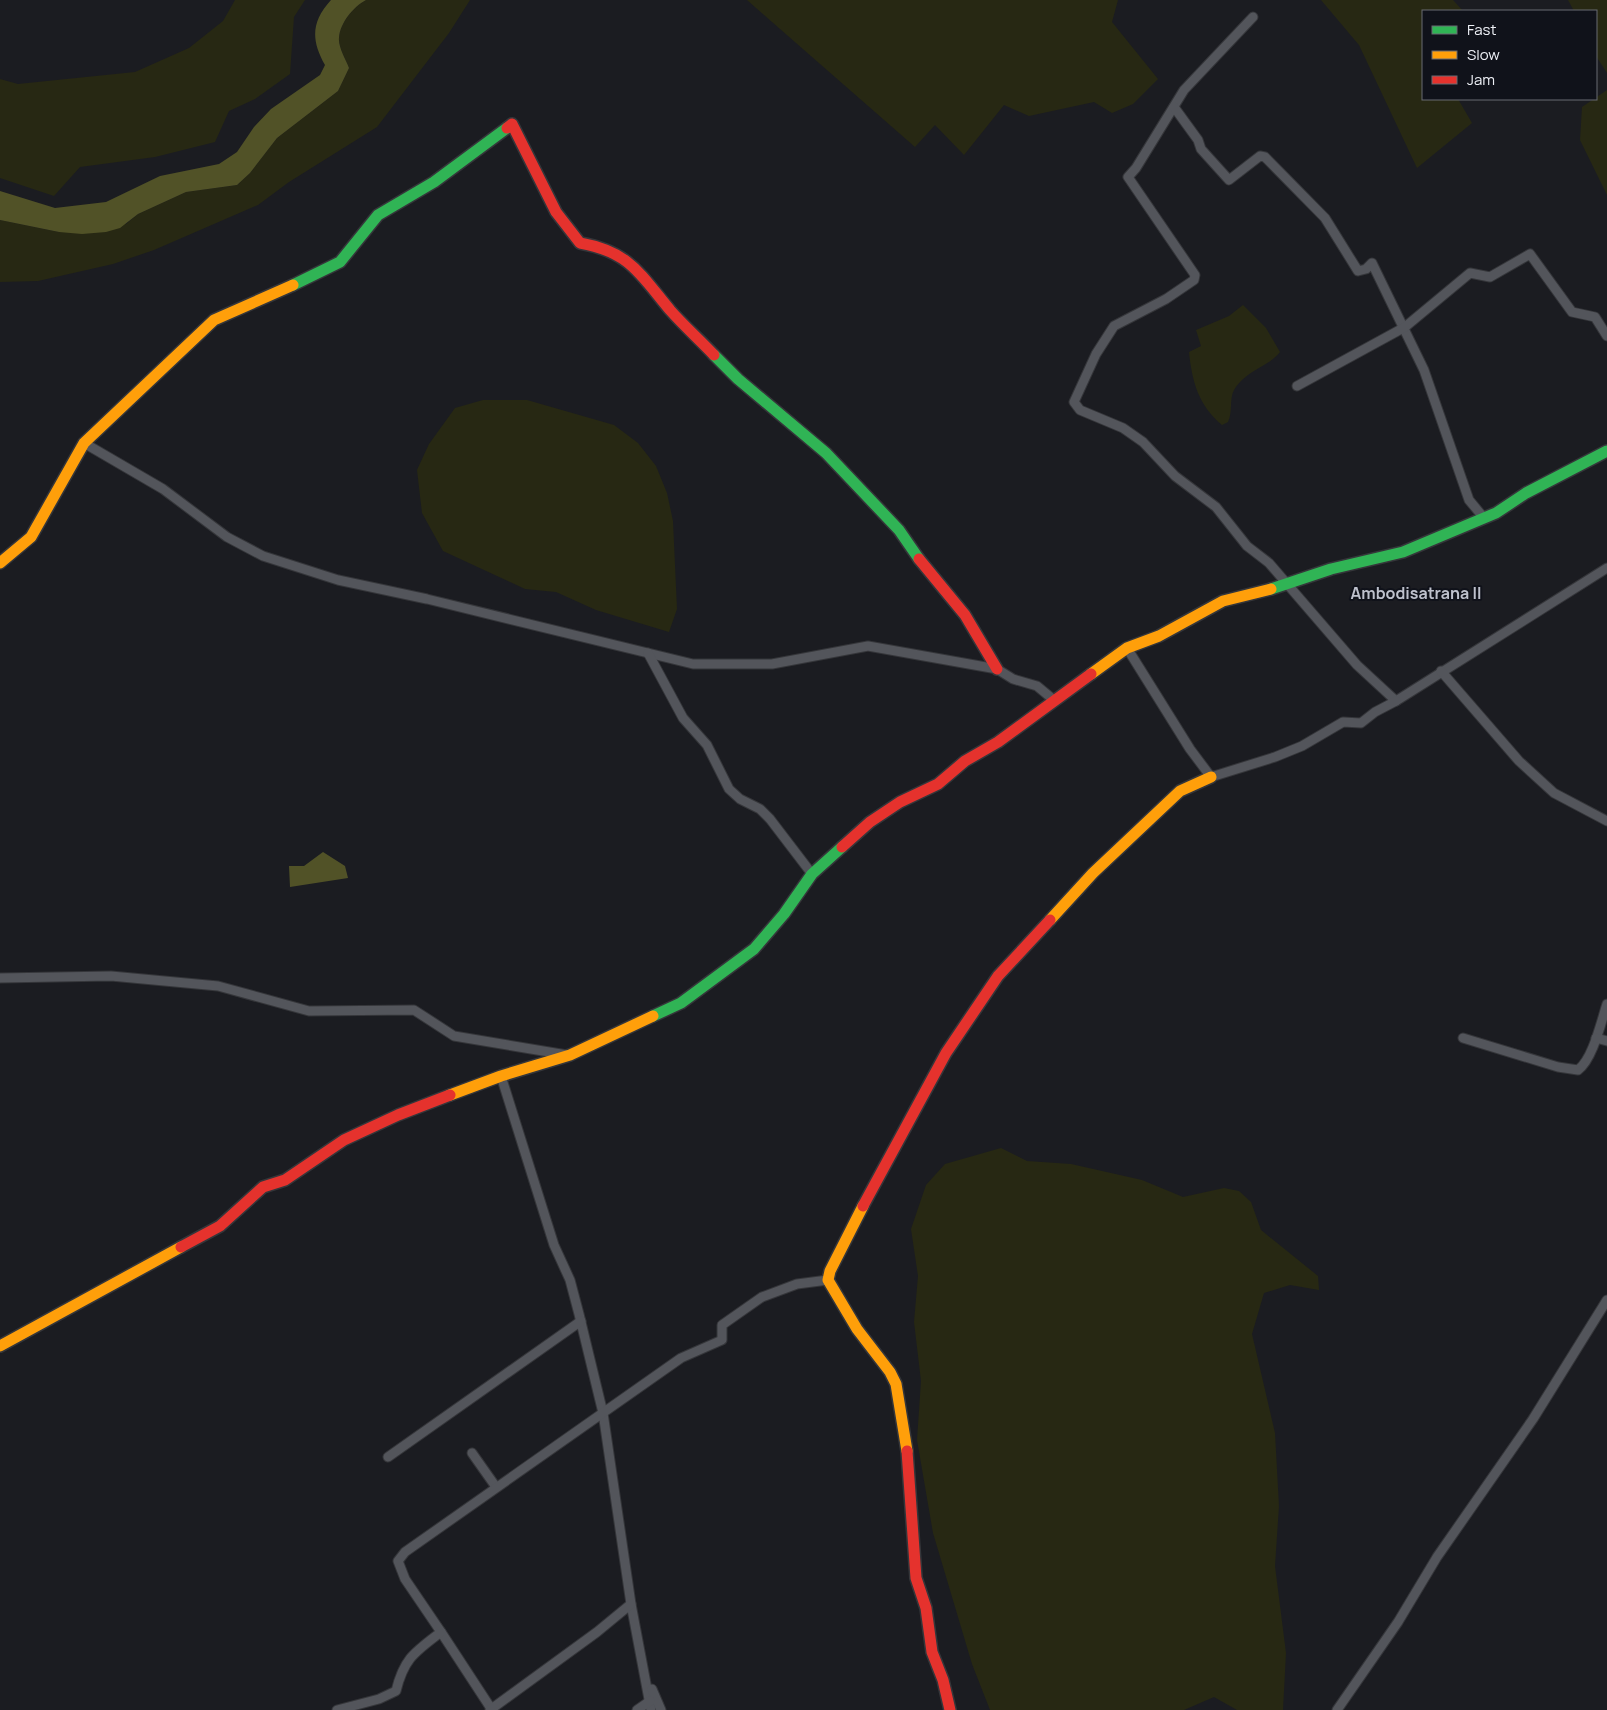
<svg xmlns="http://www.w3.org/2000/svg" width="1607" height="1710" viewBox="0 0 1607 1710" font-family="Manrope,sans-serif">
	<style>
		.green { fill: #272813 }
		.water { fill: #515227 }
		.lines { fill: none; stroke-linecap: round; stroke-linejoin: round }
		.street-casing { stroke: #35363a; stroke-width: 11 }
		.fast-casing { stroke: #35363a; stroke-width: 14 }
		.slow-casing { stroke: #35363a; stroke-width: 14 }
		.jam-casing { stroke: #35363a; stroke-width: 14 }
		.street { stroke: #53555b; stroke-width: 9 }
		.fast { stroke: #30b455; stroke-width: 11 }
		.slow { stroke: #ff9f0a; stroke-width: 11 }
		.jam { stroke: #e5322d; stroke-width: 11 }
		.labels { text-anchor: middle; stroke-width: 4; stroke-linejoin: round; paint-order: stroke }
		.neighbourhood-label { font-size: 16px; font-weight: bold; fill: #bec1cc; stroke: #10121a }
	</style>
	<rect width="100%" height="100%" fill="#1b1c21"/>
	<!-- green -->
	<g class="green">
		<polygon points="235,0 305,0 294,17 290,74 255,99 229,111 215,142 155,157 80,167 54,196 0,178 0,79 18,84 135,72 189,48 223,21"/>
		<path d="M 366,0 L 470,0 L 449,33 L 377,127 L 289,182 L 258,205 L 154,250 L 113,264 L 38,281 L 0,282 L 0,220 L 59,232 L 126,224 L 138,214 L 186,192 L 237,185 L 250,173 L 277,138 L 338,91 L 349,68 C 346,60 338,47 339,38 C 340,23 353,7 366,0 Z"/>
		<polygon points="747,0 1118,0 1112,22 1158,79 1133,104 1112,113 1094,102 1029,116 1004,105 964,155 935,125 915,147"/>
		<polygon points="1321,0 1453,0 1463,11 1423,11 1423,99 1458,99 1472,123 1417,168 1359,45"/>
		<polygon points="1568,0 1607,0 1607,73 1596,56 1596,11 1574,11"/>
		<polygon points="1607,90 1607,195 1580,140 1582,107"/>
		<path d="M 1243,305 L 1266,328 L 1280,352 C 1267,368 1247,369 1234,390 C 1229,399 1233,412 1228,422 L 1222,425 C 1198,405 1192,381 1189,352 L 1201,346 L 1196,330 L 1229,316 Z"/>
		<polygon points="483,400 527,400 614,425 638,443 656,466 667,493 673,521 677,609 669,632 596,610 556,592 525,589 443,551 422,513 417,470 429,444 455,408"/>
		<polygon points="1001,1148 1027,1161 1071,1164 1142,1180 1183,1197 1224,1188 1239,1191 1251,1202 1261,1230 1318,1276 1319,1290 1290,1285 1264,1293 1252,1334 1275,1433 1279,1506 1275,1566 1286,1653 1283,1710 1237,1710 1214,1697 1184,1710 990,1710 972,1664 933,1533 917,1440 921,1381 914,1322 918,1276 911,1229 926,1185 945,1164"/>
	</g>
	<!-- water -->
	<g class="water">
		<path d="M 331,0 L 366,0 C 353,7 340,23 339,38 C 338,47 346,60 349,68 L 338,91 L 277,138 L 250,173 L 237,185 L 186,192 L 138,214 L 120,228 L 106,232 L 82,234 L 59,232 L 0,220 L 0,191 L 55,208 L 106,202 L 160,176 L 219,164 L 237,152 L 254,127 L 271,109 L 320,75 L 325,65 C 311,40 311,22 331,0 Z"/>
		<polygon points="323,852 345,866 348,878 290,887 289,866 304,866"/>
	</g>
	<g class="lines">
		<!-- street casing -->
		<g class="street-casing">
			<g id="street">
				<polyline points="1253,17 1184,90 1136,168 1128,177 1195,275 1194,280 1166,299 1114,326 1096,354 1074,402 1080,410 1123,428 1143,442 1175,476 1216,507 1247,546 1269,563 1357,665 1396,701 1607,568"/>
				<polyline points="1174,107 1198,140 1201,149 1229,180 1260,156 1265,157 1325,218 1358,271 1366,269 1372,263 1424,370 1469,500 1484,518"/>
				<polyline points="1297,386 1405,327 1470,273 1490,277 1530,254 1572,312 1595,317 1607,336"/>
				<polyline points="84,443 163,489 227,537 263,556 338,580 427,599 693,664 772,664 868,646 997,669 1013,679 1037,686 1055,701"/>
				<polyline points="1127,648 1190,749 1211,777 1275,757 1302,746 1343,722 1361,723 1375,712 1396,701"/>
				<polyline points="648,653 683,718 707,745 729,789 740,799 760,809 770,819 812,874"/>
				<polyline points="1441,671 1519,761 1554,793 1607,821"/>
				<polyline points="0,978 111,976 218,986 309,1011 414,1010 454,1036 567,1055"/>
				<path d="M 1463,1038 L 1558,1067 L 1578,1070 C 1593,1059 1601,1022 1607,1004"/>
				<polyline points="1596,1038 1607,1041"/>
				<polyline points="501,1076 554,1245 570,1280 579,1314 603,1413 631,1604 651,1710"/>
				<polyline points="472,1453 496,1487"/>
				<polyline points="388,1457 581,1321"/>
				<polyline points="441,1632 492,1710"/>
				<polyline points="652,1689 661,1710"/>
				<path d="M 337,1710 L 379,1699 L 396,1691 C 404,1658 415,1652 441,1632 L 405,1579 L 398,1561 L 405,1552 L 681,1358 L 722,1340 L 722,1325 L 762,1297 L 797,1284 L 828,1280"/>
				<polyline points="490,1710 597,1632 631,1604"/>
				<polyline points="637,1710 650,1701"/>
				<polyline points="1337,1710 1398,1622 1437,1557 1533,1419 1607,1300"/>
			</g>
		</g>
		<!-- fast casing -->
		<g class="fast-casing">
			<g id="fast">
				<polyline points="293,285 340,262 378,215 434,182 507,128"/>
				<polyline points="714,355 738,379 826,453 899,530 919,559"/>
				<polyline points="1271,589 1331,569 1403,552 1496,513 1526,493 1607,451"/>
				<polyline points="653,1016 681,1003 754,949 784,914 812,874 842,847"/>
			</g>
		</g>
		<!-- slow casing -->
		<g class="slow-casing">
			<g id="slow">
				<polyline points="0,563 31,537 84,443 214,320 293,285"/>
				<polyline points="1091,674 1127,648 1159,636 1223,601 1271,589"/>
				<polyline points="1050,920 1093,873 1180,791 1211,777"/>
				<polyline points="450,1095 501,1076 570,1055 653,1016"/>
				<polyline points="863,1206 830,1271 828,1280 857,1329 890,1372 896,1384 907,1451"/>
				<polyline points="0,1346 181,1247"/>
			</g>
		</g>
		<!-- jam casing -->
		<g class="jam-casing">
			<g id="jam">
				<path d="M 507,128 L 512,124 L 556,212 L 580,243 C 630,252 640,274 670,310 C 684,326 700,340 714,355"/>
				<polyline points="919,559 965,615 997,669"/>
				<polyline points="842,847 870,822 900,802 938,784 965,761 998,742 1091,674"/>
				<polyline points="863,1206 946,1053 998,976 1050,920"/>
				<polyline points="181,1247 220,1226 263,1187 285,1180 344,1140 398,1115 450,1095"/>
				<polyline points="907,1451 916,1578 926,1608 932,1652 943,1680 950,1710"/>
			</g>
		</g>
		<!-- street -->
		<use href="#street" class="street"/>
		<!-- fast -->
		<use href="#fast" class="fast"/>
		<!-- slow -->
		<use href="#slow" class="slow"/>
		<!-- jam -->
		<use href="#jam" class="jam"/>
	</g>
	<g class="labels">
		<!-- neighbourhood labels -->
		<g class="neighbourhood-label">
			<text x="1416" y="599">Ambodisatrana II</text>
		</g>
	</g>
	<!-- legend -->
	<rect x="1422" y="10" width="175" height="90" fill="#10121a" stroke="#696b72"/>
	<rect x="1432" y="26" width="25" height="8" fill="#30b455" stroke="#696b72"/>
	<text x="1467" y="35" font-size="15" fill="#eef0f6">Fast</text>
	<rect x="1432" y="51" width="25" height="8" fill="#ff9f0a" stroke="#696b72"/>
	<text x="1467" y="60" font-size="15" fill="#eef0f6">Slow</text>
	<rect x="1432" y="76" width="25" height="8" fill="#e5322d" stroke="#696b72"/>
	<text x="1467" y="85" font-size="15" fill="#eef0f6">Jam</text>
</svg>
